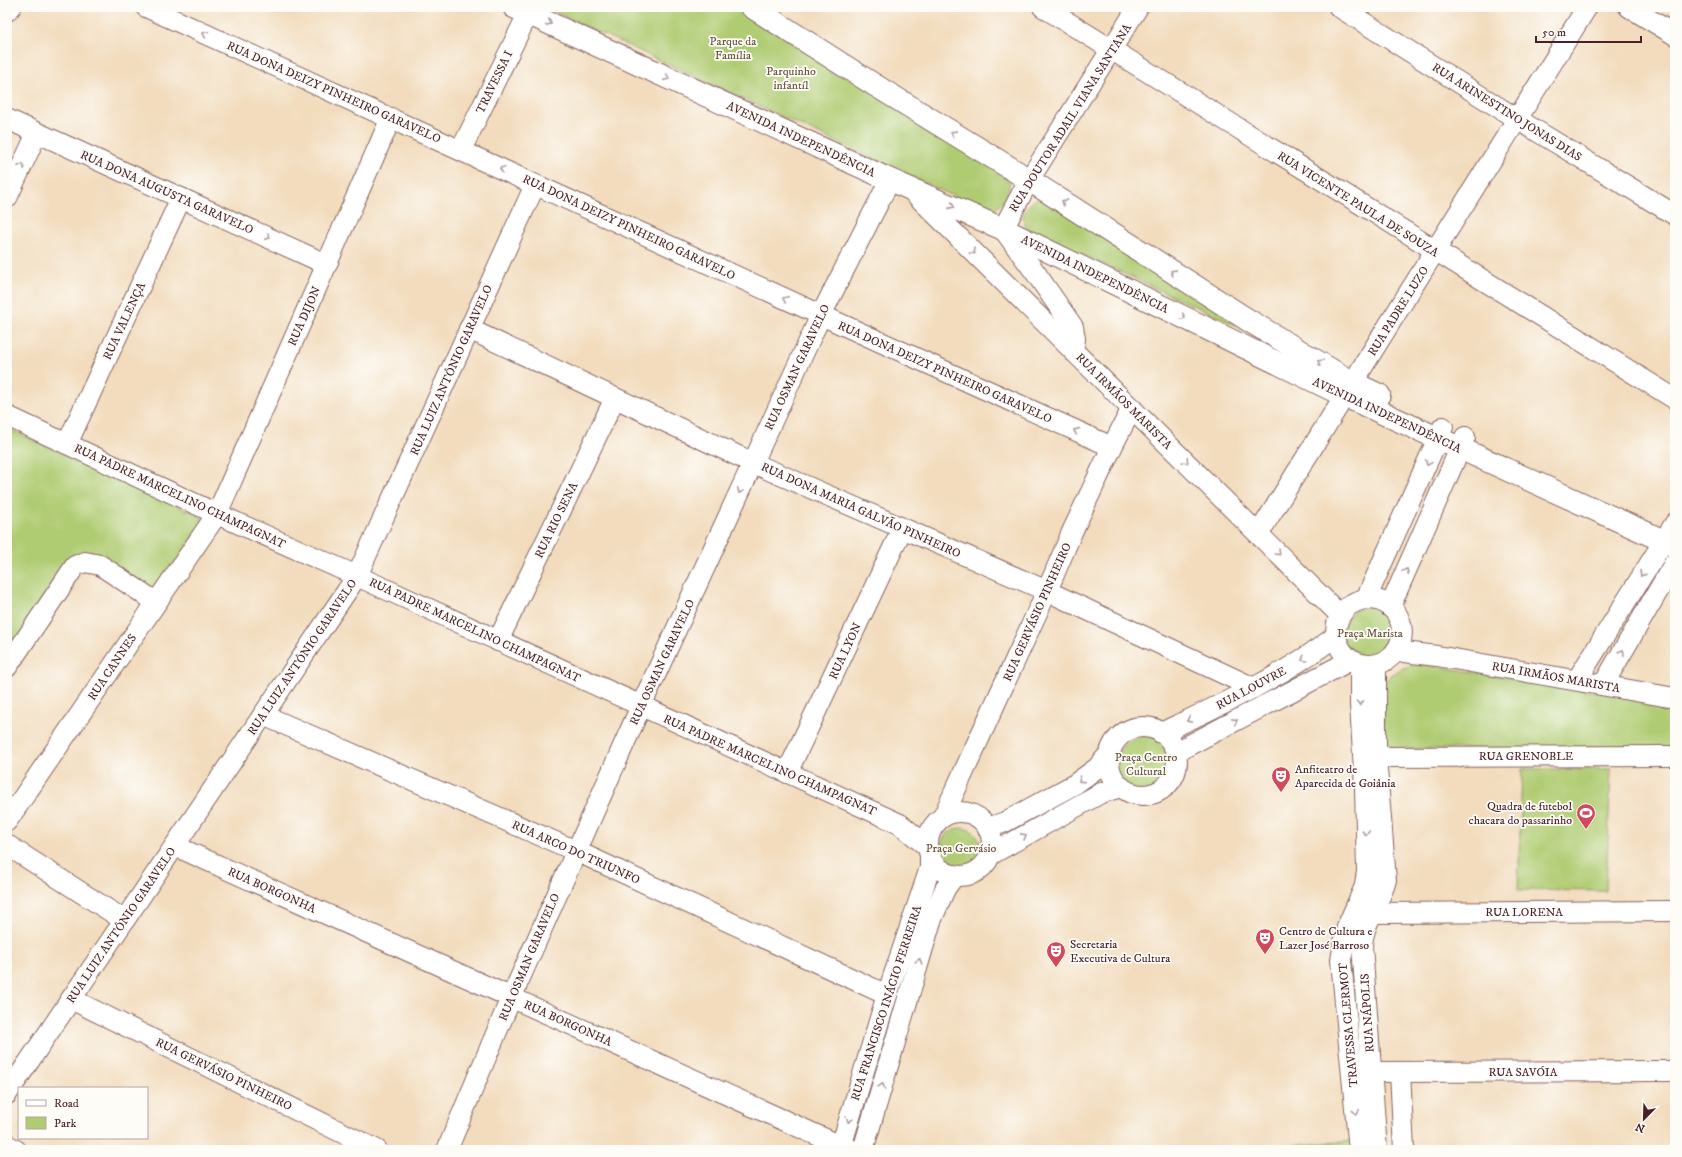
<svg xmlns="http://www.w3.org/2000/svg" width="1682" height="1157" viewBox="0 0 1682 1157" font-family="'IM FELL DW Pica',serif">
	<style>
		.green { fill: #b0cc73; stroke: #7d764f }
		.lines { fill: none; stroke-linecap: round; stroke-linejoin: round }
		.minor-casing { stroke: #85615e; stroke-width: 22 }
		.major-casing { stroke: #85615e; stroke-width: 24 }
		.minor { stroke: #fff; stroke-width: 20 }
		.major { stroke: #fff; stroke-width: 22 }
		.oneway { stroke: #ae9aa0 }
		.labels { text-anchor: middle; stroke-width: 3.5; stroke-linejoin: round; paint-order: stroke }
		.park-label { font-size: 12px; fill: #695341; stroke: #fdfcf7 }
		.street-label { font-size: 12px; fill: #4a1f2b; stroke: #fdfcf7 }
		.poi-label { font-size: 12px; fill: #4a1f2b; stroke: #fdfcf7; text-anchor: start }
	</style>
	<rect width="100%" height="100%" fill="#fdfcf7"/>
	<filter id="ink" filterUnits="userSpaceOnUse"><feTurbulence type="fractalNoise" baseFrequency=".025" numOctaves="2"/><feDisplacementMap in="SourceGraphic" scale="8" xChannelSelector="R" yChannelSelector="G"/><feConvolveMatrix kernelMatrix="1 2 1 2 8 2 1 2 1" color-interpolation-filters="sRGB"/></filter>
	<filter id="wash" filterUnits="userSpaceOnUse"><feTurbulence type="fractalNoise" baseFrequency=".012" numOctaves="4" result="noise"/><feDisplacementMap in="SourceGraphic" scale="16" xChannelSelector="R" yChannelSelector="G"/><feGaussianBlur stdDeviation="0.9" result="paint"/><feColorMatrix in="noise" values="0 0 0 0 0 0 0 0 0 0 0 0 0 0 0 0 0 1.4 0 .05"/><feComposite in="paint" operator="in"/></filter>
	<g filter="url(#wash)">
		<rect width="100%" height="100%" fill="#f2dcbd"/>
		<!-- green -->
		<g class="green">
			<path d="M 544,7 L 744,7 L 1010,178 C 1010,192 1002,211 986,211 Z"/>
			<path d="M 1040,197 L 1262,337 L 1029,230 C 1016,218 1028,202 1040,197 Z"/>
			<polygon points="7,428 202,517 203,523 156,590 90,554 7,654"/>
			<circle cx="1370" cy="633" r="27"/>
			<path d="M 1416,663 L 1675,704 L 1675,748 L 1396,749 L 1386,742 L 1383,736 L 1384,684 C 1391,672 1403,668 1416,663 Z"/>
			<circle cx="1145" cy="764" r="28"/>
			<polygon points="1522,769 1611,769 1606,891 1518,890"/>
			<circle cx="961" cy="848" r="20"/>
			<polygon points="1358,1141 1359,1150 1213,1150"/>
		</g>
	</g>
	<g filter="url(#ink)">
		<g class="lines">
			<!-- minor casing -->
			<g class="minor-casing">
				<g id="minor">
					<polyline points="146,7 821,315 1112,447"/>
					<polyline points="1043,7 1675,399"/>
					<polyline points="1339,7 1517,119 1675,215"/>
					<polyline points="1629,7 1675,35"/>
					<polyline points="7,11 11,7"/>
					<polyline points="7,119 326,264"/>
					<polyline points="461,150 528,14"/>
					<polyline points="911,190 1340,615"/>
					<polyline points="7,198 37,133"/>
					<polyline points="469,329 753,463 1047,591 1254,688"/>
					<polyline points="1073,351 1075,339 1073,327 1035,272 1003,229 1029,180 1138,7"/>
					<polyline points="7,416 217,514 357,576 900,824 928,847"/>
					<polyline points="67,444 181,198"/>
					<polyline points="1259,533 1587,7"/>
					<polyline points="1366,599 1443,427"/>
					<circle cx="1369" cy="632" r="33"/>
					<polyline points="1390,607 1465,437"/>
					<polyline points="498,641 615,398"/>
					<polyline points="1396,651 1437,656 1675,698"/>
					<path d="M 1376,665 L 1376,757 L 1386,880 C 1380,903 1363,923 1362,946 L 1377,1150"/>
					<polyline points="7,667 75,566 85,562 100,565 156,602"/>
					<polyline points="1577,680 1675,523"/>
					<polyline points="1603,685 1675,562"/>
					<polyline points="263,715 576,851 887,995"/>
					<circle cx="1143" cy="761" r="34"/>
					<path d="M 1161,733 C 1222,704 1282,677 1336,636"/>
					<polyline points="1176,752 1351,660"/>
					<polyline points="1376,757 1675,756"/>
					<polyline points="787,773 902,529"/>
					<circle cx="960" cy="844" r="32"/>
					<polyline points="943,817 1047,591 1072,532 1112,447 1132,408"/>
					<polyline points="7,821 217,514 391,118"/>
					<polyline points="988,828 1005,822 1075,784 1097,768 1110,753"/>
					<polyline points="7,845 124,920"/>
					<polyline points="175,846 841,1146 852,1150"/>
					<polyline points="990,855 1101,793 1121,787"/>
					<polyline points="1373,913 1675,911"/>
					<polyline points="71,999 377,1150"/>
					<polyline points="1371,1072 1675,1071"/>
					<polyline points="1400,1072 1404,1150"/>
					<polyline points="7,1094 357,576 535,185"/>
					<polyline points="7,1145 16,1150"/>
					<polyline points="447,1150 511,998 641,706 821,315 890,180"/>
					<polyline points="840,1150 887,995 930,868 930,856"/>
					<polyline points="863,1150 931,921 945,889 955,875"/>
					<polyline points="1359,1150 1341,960 1347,927 1365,886 1367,871 1365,788 1360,704 1360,664"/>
				</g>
			</g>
			<!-- major casing -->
			<g class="major-casing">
				<g id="major">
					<polyline points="514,7 890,180 1003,229 1345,396 1675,546"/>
					<polyline points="752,7 873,84 1015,171 1248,320 1353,383 1379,395"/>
				</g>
			</g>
			<!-- minor -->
			<use href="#minor" class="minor"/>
			<!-- major -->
			<use href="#major" class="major"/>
		</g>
		<!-- one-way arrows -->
		<defs><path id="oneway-chevron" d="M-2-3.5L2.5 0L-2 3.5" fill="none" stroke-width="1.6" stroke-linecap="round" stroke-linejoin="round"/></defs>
		<g class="oneway">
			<use href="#oneway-chevron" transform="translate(549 23) rotate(25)"/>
			<use href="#oneway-chevron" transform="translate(205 34) rotate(-156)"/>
			<use href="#oneway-chevron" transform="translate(667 78) rotate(25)"/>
			<use href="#oneway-chevron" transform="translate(953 133) rotate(-148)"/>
			<use href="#oneway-chevron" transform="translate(22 166) rotate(-65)"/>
			<use href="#oneway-chevron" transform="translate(502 169) rotate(-155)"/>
			<use href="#oneway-chevron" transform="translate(1064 202) rotate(-147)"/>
			<use href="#oneway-chevron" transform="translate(952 206) rotate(24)"/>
			<use href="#oneway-chevron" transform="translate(268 237) rotate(25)"/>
			<use href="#oneway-chevron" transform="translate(973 252) rotate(45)"/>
			<use href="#oneway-chevron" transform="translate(1173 272) rotate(-148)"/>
			<use href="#oneway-chevron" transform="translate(785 299) rotate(-155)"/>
			<use href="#oneway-chevron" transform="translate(1183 317) rotate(26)"/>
			<use href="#oneway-chevron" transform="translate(1320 362) rotate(-149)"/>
			<use href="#oneway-chevron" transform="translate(1076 431) rotate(-156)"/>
			<use href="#oneway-chevron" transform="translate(1186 461) rotate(45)"/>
			<use href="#oneway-chevron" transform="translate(1428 463) rotate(114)"/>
			<use href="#oneway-chevron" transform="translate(740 491) rotate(115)"/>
			<use href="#oneway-chevron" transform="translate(1278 553) rotate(45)"/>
			<use href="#oneway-chevron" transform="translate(1406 571) rotate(-66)"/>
			<use href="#oneway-chevron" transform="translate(1642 574) rotate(122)"/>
			<use href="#oneway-chevron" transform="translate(1622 652) rotate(-60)"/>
			<use href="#oneway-chevron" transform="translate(1304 659) rotate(149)"/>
			<use href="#oneway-chevron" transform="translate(1360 703) rotate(89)"/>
			<use href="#oneway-chevron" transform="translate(1189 720) rotate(154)"/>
			<use href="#oneway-chevron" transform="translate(1235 721) rotate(-28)"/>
			<use href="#oneway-chevron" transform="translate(1081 780) rotate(144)"/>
			<use href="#oneway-chevron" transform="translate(1366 833) rotate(88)"/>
			<use href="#oneway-chevron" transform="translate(1024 836) rotate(-29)"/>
			<use href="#oneway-chevron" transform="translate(919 961) rotate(-73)"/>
			<use href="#oneway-chevron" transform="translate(882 1086) rotate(-73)"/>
			<use href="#oneway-chevron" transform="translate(1356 1112) rotate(84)"/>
			<use href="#oneway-chevron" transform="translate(849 1120) rotate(107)"/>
		</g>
	</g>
	<!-- icons -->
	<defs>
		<g id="theatre-pin" transform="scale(1)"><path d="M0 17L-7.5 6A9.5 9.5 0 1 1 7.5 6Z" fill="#d1495b" stroke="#fdfcf7"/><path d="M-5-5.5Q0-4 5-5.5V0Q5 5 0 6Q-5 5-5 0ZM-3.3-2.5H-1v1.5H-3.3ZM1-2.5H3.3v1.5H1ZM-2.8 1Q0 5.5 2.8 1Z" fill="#fff"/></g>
		<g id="stadium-pin" transform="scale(1)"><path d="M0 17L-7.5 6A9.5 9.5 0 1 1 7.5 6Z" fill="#d1495b" stroke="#fdfcf7"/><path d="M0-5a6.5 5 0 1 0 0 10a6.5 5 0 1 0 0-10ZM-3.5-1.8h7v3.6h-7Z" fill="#fff"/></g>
	</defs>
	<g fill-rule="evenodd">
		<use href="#theatre-pin" x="1281" y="776"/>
		<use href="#stadium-pin" x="1586" y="813"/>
		<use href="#theatre-pin" x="1265" y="938"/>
		<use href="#theatre-pin" x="1056" y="951"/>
	</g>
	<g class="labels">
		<!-- park labels -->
		<g class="park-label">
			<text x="733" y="45">Parque da<tspan x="733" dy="14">Família</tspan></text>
			<text x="791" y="75">Parquinho<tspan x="791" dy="14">infantíl</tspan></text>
			<text x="1370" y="637">Praça Marista</text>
			<text x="1146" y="761">Praça Centro<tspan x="1146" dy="14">Cultural</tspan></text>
			<text x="961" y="852">Praça Gervásio</text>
		</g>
		<!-- street labels -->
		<g class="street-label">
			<text transform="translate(494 82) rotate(-64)" y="4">TRAVESSA I</text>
			<text transform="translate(334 92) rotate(24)" y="4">RUA DONA DEIZY PINHEIRO GARAVELO</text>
			<text transform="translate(1507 112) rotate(32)" y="4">RUA ARINESTINO JONAS DIAS</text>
			<text transform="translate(1070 118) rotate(-58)" y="4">RUA DOUTOR ADAIL VIANA SANTANA</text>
			<text transform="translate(801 139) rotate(25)" y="4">AVENIDA INDEPENDÊNCIA</text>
			<text transform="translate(167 192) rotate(24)" y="4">RUA DONA AUGUSTA GARAVELO</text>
			<text transform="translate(1358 204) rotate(32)" y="4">RUA VICENTE PAULA DE SOUZA</text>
			<text transform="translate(629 227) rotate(25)" y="4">RUA DONA DEIZY PINHEIRO GARAVELO</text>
			<text transform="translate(1095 274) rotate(26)" y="4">AVENIDA INDEPENDÊNCIA</text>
			<text transform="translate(1398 311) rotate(-58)" y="4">RUA PADRE LUZO</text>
			<text transform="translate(304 316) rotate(-66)" y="4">RUA DIJON</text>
			<text transform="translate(124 321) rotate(-65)" y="4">RUA VALENÇA</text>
			<text transform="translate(797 367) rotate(-65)" y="4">RUA OSMAN GARAVELO</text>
			<text transform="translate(451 370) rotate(-66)" y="4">RUA LUIZ ANTÔNIO GARAVELO</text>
			<text transform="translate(945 372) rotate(24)" y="4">RUA DONA DEIZY PINHEIRO GARAVELO</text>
			<text transform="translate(1124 401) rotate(45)" y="4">RUA IRMÃOS MARISTA</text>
			<text transform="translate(1387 415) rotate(25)" y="4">AVENIDA INDEPENDÊNCIA</text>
			<text transform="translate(180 496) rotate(25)" y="4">RUA PADRE MARCELINO CHAMPAGNAT</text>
			<text transform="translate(861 510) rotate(24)" y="4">RUA DONA MARIA GALVÃO PINHEIRO</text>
			<text transform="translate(556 520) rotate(-64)" y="4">RUA RIO SENA</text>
			<text transform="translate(1037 612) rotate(-66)" y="4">RUA GERVÁSIO PINHEIRO</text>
			<text transform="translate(475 630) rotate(25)" y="4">RUA PADRE MARCELINO CHAMPAGNAT</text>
			<text transform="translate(845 651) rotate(-65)" y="4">RUA LYON</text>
			<text transform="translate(302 657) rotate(-56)" y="4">RUA LUIZ ANTÔNIO GARAVELO</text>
			<text transform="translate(662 662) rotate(-65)" y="4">RUA OSMAN GARAVELO</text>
			<text transform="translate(112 667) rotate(-56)" y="4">RUA CANNES</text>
			<text transform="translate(1556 677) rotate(10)" y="4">RUA IRMÃOS MARISTA</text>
			<text transform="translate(1251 688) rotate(-28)" y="4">RUA LOUVRE</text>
			<text x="1526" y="760">RUA GRENOBLE</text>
			<text transform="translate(770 765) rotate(24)" y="4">RUA PADRE MARCELINO CHAMPAGNAT</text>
			<text transform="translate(576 852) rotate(24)" y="4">RUA ARCO DO TRIUNFO</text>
			<text transform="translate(272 890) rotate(24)" y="4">RUA BORGONHA</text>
			<text x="1524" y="916">RUA LORENA</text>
			<text transform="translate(121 925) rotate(-56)" y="4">RUA LUIZ ANTÔNIO GARAVELO</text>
			<text transform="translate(529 957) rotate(-67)" y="4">RUA OSMAN GARAVELO</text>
			<text transform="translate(886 1003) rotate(-72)" y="4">RUA FRANCISCO INÁCIO FERREIRA</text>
			<text transform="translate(1367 1013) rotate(-94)" y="4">RUA NÁPOLIS</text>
			<text transform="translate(568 1023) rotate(24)" y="4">RUA BORGONHA</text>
			<text transform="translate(1348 1025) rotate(-95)" y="4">TRAVESSA CLERMOT</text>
			<text x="1523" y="1076">RUA SAVÓIA</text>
			<text transform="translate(224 1074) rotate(26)" y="4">RUA GERVÁSIO PINHEIRO</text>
		</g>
		<!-- poi labels -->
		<g class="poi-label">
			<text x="1295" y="773">Anfiteatro de<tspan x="1295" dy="14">Aparecida de Goiânia</tspan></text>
			<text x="1572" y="810" text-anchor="end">Quadra de futebol<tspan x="1572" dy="14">chacara do passarinho</tspan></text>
			<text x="1279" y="935">Centro de Cultura e<tspan x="1279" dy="14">Lazer José Barroso</tspan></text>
			<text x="1070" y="948">Secretaria<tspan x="1070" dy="14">Executiva de Cultura</tspan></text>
		</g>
	</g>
	<!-- margin -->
	<rect width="1682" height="1157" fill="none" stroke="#fdfcf7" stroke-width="24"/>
	<!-- legend -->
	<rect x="18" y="1087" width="130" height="52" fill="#fdfcf7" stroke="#b5a4a5"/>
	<rect x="26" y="1100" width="20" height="6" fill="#ffffff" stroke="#b5a4a5"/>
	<text x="54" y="1107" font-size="12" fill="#4a1f2b">Road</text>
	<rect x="26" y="1117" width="20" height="12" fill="#b0cc73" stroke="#b5a4a5"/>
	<text x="54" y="1127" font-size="12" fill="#4a1f2b">Park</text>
	<!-- north arrow -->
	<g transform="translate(1644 1119) rotate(203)" stroke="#fdfcf7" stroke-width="3" paint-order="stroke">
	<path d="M0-3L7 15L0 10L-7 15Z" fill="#4a1f2b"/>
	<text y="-6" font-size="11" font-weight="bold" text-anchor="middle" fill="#4a1f2b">N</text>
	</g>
	<!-- scale -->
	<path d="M1536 36v6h105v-6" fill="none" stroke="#4a1f2b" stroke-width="2"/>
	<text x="1542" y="36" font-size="12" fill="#4a1f2b" stroke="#fdfcf7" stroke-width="3" paint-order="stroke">50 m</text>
</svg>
